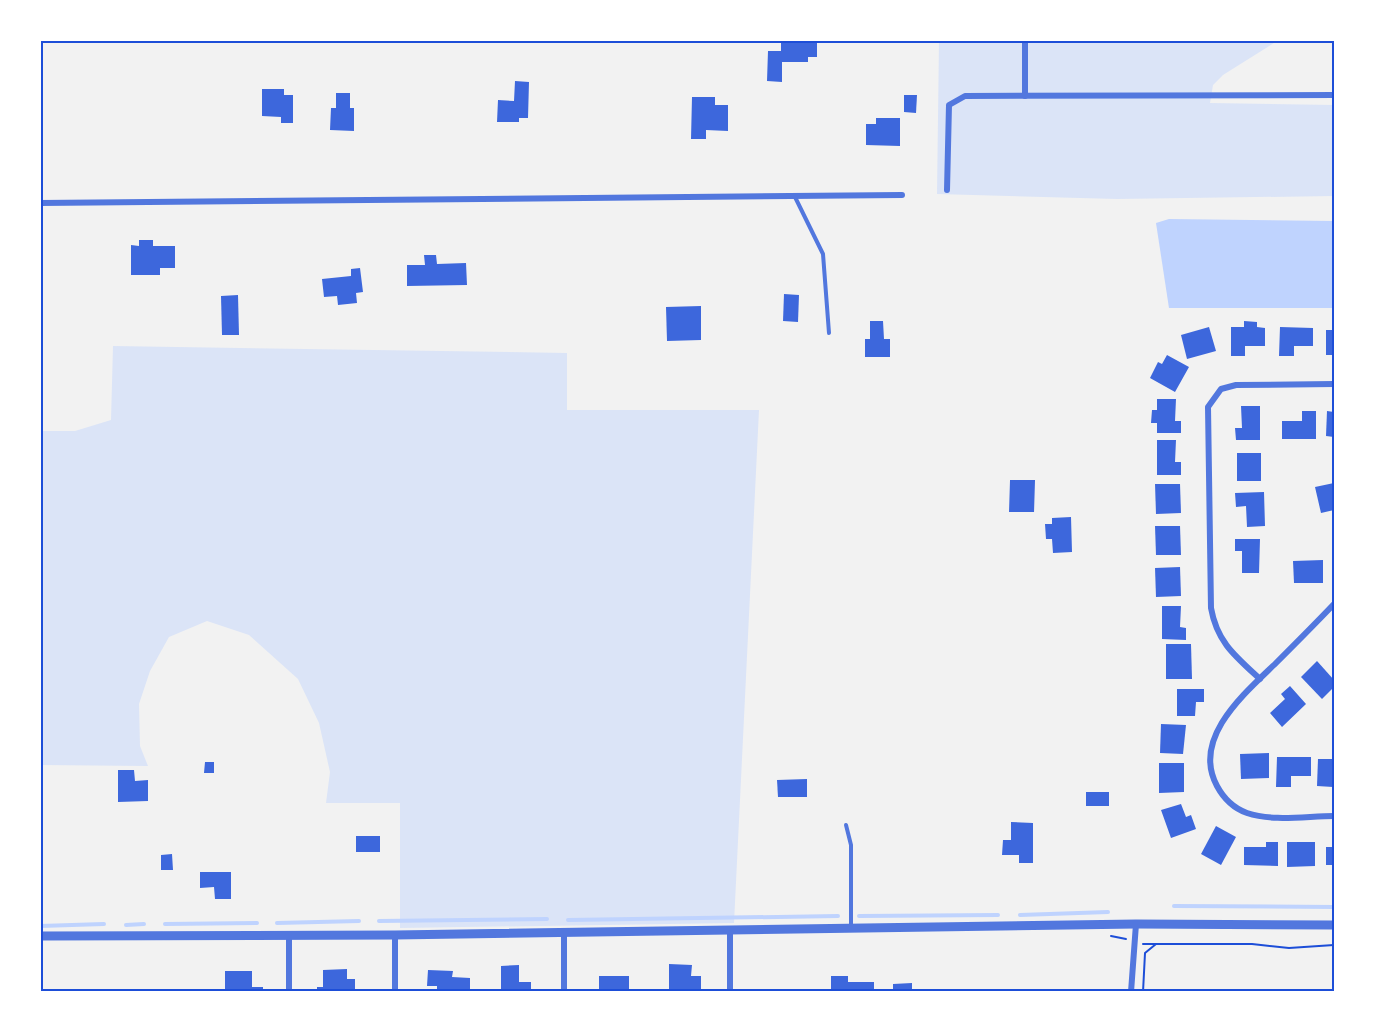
<svg xmlns="http://www.w3.org/2000/svg" width="1375" height="1032" viewBox="0 0 1375 1032" font-family="'Source Sans 3',sans-serif">
	<style>
		.green { fill: #dbe4f7 }
		.water { fill: #bfd3fe }
		.lines { fill: none; stroke-linecap: round; stroke-linejoin: round }
		.stream { stroke: #bfd3fe; stroke-width: 4 }
		.building { fill: #3d67dc }
		.path { stroke: #1d4ed8; stroke-width: 2 }
		.service { stroke: #5277de; stroke-width: 4 }
		.minor { stroke: #5277de; stroke-width: 6 }
		.tertiary { stroke: #5277de; stroke-width: 9 }
		.neatline { fill: none; stroke: #1d4ed8; stroke-width: 2 }
	</style>
	<rect width="100%" height="100%" fill="#f2f2f2"/>
	<!-- green -->
	<g class="green">
		<polygon points="939,41 1277,41 1223,75 1213,85 1210,103 1334,105 1334,196 1117,199 937,194"/>
		<polygon points="113,346 567,353 567,410 759,410 734,923 400,928 400,803 326,803 330,772 319,723 298,679 249,635 207,621 169,637 150,671 139,704 140,746 148,766 41,765 41,431 75,431 111,420"/>
	</g>
	<!-- water -->
	<polygon class="water" points="1169,219 1334,221 1334,308 1169,308 1156,223"/>
	<g class="lines">
		<!-- stream -->
		<g class="stream">
			<polyline points="1174,906 1334,907"/>
			<polyline points="1020,915 1108,912"/>
			<polyline points="859,916 998,915"/>
			<polyline points="568,920 838,916"/>
			<polyline points="379,921 547,919"/>
			<polyline points="277,923 359,921"/>
			<polyline points="165,924 257,923"/>
			<polyline points="126,925 144,924"/>
			<polyline points="40,926 104,924"/>
		</g>
	</g>
	<!-- building -->
	<g class="building">
		<polygon points="781,40 817,40 817,57 808,57 808,62 782,62 782,82 767,81 768,51 781,51"/>
		<polygon points="515,81 529,82 528,118 519,118 519,122 497,122 498,100 514,101"/>
		<polygon points="262,89 284,89 284,95 293,95 293,123 281,123 281,117 262,116"/>
		<polygon points="336,93 350,93 350,108 354,108 354,131 330,130 331,108 336,108"/>
		<polygon points="904,95 917,95 916,113 904,112"/>
		<polygon points="692,97 715,97 715,105 728,105 728,131 706,130 706,139 691,139"/>
		<polygon points="876,118 900,118 900,146 866,145 866,124 876,124"/>
		<polygon points="139,240 153,240 153,246 175,246 175,268 160,268 160,275 131,275 131,245 139,246"/>
		<polygon points="424,255 436,255 437,264 466,263 467,285 407,286 407,265 425,265"/>
		<polygon points="360,268 363,292 356,293 357,303 338,305 337,296 324,297 322,279 351,276 351,269"/>
		<polygon points="784,294 799,295 798,322 783,321"/>
		<polygon points="238,295 239,335 222,335 221,296"/>
		<polygon points="701,306 701,340 667,341 666,307"/>
		<polygon points="870,321 883,321 884,339 890,339 890,357 865,357 865,339 870,339"/>
		<polygon points="1244,321 1257,322 1257,327 1265,328 1265,346 1245,346 1245,356 1231,356 1231,327 1244,327"/>
		<polygon points="1209,327 1216,351 1187,359 1181,335"/>
		<polygon points="1280,327 1313,328 1313,346 1294,346 1294,356 1279,356"/>
		<rect x="1326" y="330" width="8" height="25"/>
		<polygon points="1167,355 1189,367 1175,392 1150,378 1158,362 1162,364"/>
		<polygon points="1157,399 1176,399 1175,421 1181,421 1181,433 1157,433 1157,423 1151,423 1152,410 1157,410"/>
		<polygon points="1241,406 1260,406 1260,440 1236,440 1235,428 1242,428"/>
		<polygon points="1302,411 1316,411 1316,439 1282,439 1282,421 1302,421"/>
		<polygon points="1327,411 1334,412 1334,437 1326,436"/>
		<polygon points="1157,440 1176,440 1175,462 1181,462 1181,475 1157,475"/>
		<rect x="1237" y="453" width="24" height="28"/>
		<polygon points="1010,480 1035,480 1034,512 1009,512"/>
		<polygon points="1334,483 1334,510 1321,513 1315,487"/>
		<polygon points="1155,484 1180,484 1181,513 1156,514"/>
		<polygon points="1264,492 1265,526 1247,527 1246,506 1236,507 1235,493"/>
		<polygon points="1071,517 1072,552 1053,553 1052,539 1046,539 1045,524 1052,524 1052,518"/>
		<polygon points="1155,526 1180,526 1181,555 1156,555"/>
		<polygon points="1235,539 1260,539 1259,573 1242,573 1242,551 1235,551"/>
		<polygon points="1323,560 1323,583 1294,583 1293,561"/>
		<polygon points="1180,567 1181,596 1156,597 1155,568"/>
		<polygon points="1162,606 1181,606 1180,627 1186,628 1186,640 1162,639"/>
		<polygon points="1166,644 1191,644 1192,679 1166,679"/>
		<polygon points="1317,661 1334,680 1334,687 1322,699 1301,677"/>
		<polygon points="1290,686 1306,704 1282,727 1270,713 1285,699 1281,694"/>
		<polygon points="1177,689 1204,689 1204,702 1196,702 1195,716 1177,716"/>
		<polygon points="1161,724 1186,725 1183,754 1160,753"/>
		<polygon points="1269,753 1269,778 1241,779 1240,754"/>
		<polygon points="1277,757 1311,757 1311,776 1291,776 1291,787 1276,787"/>
		<polygon points="1318,759 1334,759 1333,787 1317,786"/>
		<polygon points="205,762 214,762 214,773 204,773"/>
		<polygon points="1159,763 1184,763 1184,792 1159,793"/>
		<polygon points="118,770 134,770 135,781 148,780 148,801 118,802"/>
		<polygon points="807,779 807,797 778,797 777,780"/>
		<rect x="1086" y="792" width="23" height="14"/>
		<polygon points="1181,804 1186,817 1191,815 1196,829 1171,838 1161,810"/>
		<polygon points="1011,822 1033,823 1033,863 1019,863 1019,855 1002,855 1003,840 1011,840"/>
		<polygon points="1216,826 1236,837 1221,865 1201,854"/>
		<rect x="356" y="836" width="24" height="16"/>
		<polygon points="1266,842 1278,842 1278,866 1244,865 1244,847 1266,847"/>
		<polygon points="1287,842 1315,842 1315,866 1287,867"/>
		<rect x="1326" y="847" width="8" height="18"/>
		<polygon points="172,854 173,870 161,870 161,855"/>
		<polygon points="200,872 231,872 231,899 215,899 214,887 200,888"/>
		<polygon points="669,964 692,965 691,976 701,976 701,992 669,992"/>
		<polygon points="519,965 519,982 531,982 531,992 501,992 501,966"/>
		<polygon points="347,969 347,979 355,979 355,992 317,992 317,987 323,987 323,970"/>
		<polygon points="428,970 453,971 452,977 470,978 470,992 437,992 437,986 427,986"/>
		<polygon points="225,971 252,971 252,987 263,987 263,992 225,992"/>
		<rect x="599" y="976" width="30" height="16"/>
		<polygon points="831,976 848,976 848,982 874,982 874,992 831,992"/>
		<polygon points="912,983 912,992 893,992 893,984"/>
	</g>
	<g class="lines">
		<!-- path -->
		<g class="path">
			<polyline points="1111,936 1126,939"/>
			<polyline points="1143,944 1252,944 1289,948 1334,945"/>
			<polyline points="1143,992 1145,953 1156,944"/>
		</g>
		<!-- service -->
		<g class="service">
			<polyline points="795,197 823,254 829,333"/>
			<polyline points="846,825 851,845 851,928"/>
		</g>
		<!-- minor -->
		<g class="minor">
			<polyline points="1025,96 1025,40"/>
			<polyline points="947,190 949,105 965,96 1334,95"/>
			<polyline points="40,203 902,195"/>
			<path d="M 1334,604 C 1315,624 1295,644 1276,663 C 1245,693 1191,738 1217,786 C 1224,799 1233,808 1247,813 C 1273,822 1307,816 1334,816"/>
			<path d="M 1260,679 C 1235,656 1217,642 1211,608 L 1208,407 L 1221,389 L 1236,385 L 1334,384"/>
			<polyline points="289,934 289,992"/>
			<polyline points="395,935 395,992"/>
			<polyline points="564,992 564,932"/>
			<polyline points="730,992 730,929"/>
			<polyline points="1131,992 1136,924"/>
		</g>
		<!-- tertiary -->
		<polyline class="tertiary" points="40,936 395,935 1136,924 1334,925"/>
	</g>
	<!-- border -->
	<rect width="1375" height="1032" fill="none" stroke="#ffffff" stroke-width="84"/>
	<rect x="42" y="42" width="1291" height="948" class="neatline"/>
</svg>
